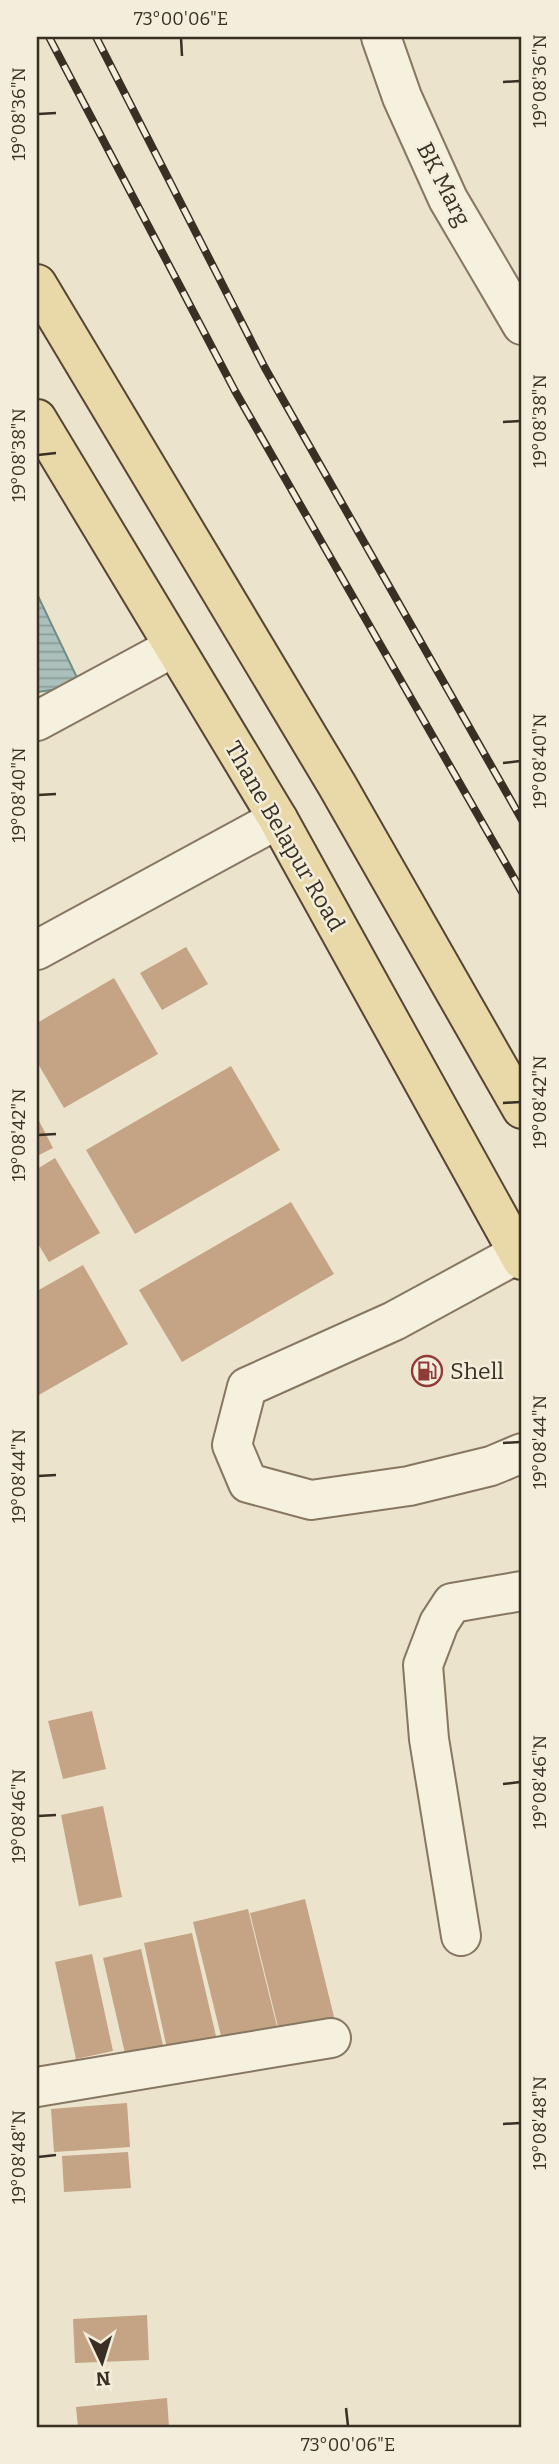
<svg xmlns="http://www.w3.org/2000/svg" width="559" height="2464" viewBox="0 0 559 2464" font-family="Bitter,serif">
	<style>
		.water { fill: url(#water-rules); stroke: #728e89; stroke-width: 2 }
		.building { fill: #c5a385 }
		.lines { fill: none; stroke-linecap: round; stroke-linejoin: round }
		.minor-casing { stroke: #877761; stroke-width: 42 }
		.major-casing { stroke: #554534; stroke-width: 42 }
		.minor { stroke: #f6f0de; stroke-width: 38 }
		.major { stroke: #e9d8a8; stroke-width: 38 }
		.rail-casing { stroke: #392f23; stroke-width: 8 }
		.rail { stroke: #f3eddb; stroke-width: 5; stroke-dasharray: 16; stroke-linecap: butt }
		.ticks { fill: none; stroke: #392f23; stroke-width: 2.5 }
		.labels { text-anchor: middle; stroke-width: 5; stroke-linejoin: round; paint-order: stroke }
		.street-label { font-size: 23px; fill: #392f23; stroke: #f3eddb }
		.poi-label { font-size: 23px; fill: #392f23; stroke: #f3eddb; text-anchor: start }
		.neatline { fill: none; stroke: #392f23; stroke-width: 2.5 }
		.ticks-label { font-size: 18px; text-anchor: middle; fill: #392f23 }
	</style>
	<defs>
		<pattern id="water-rules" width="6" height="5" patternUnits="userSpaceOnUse" patternTransform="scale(1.75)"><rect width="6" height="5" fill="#abc0bb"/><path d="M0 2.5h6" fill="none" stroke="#8c9c98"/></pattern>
	</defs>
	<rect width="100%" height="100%" fill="#ebe3cc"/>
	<!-- water -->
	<polygon class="water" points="37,594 81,686 37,692"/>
	<!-- building -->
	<g class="building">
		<polygon points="186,947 208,984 162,1010 140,973"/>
		<polygon points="114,978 158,1054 64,1108 37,1062 37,1023"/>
		<polygon points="231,1066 280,1150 135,1234 86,1150"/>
		<polygon points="37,1117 53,1148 37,1156"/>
		<polygon points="55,1158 100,1233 49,1262 37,1242 37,1169"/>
		<polygon points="291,1202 334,1274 182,1362 139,1290"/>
		<polygon points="83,1265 128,1344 37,1396 37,1291"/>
		<polygon points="92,1711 106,1769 63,1779 48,1721"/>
		<polygon points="103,1806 122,1897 79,1906 61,1815"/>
		<polygon points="305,1899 336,2025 281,2039 250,1913"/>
		<polygon points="248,1909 279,2035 224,2048 193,1922"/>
		<polygon points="192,1933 219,2049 169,2058 144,1943"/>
		<polygon points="141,1949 165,2054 127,2062 103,1958"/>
		<polygon points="92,1954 113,2051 76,2059 55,1962"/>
		<polygon points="127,2103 130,2147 54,2152 51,2109"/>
		<polygon points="128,2152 131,2188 64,2192 62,2156"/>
		<polygon points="147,2315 149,2360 75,2363 73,2319"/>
		<polygon points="167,2398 169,2427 78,2427 76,2407"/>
	</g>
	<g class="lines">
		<!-- minor casing -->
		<g class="minor-casing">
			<g id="minor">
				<polyline points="381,37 402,97 448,199 522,325"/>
				<polyline points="37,721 174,647"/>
				<polyline points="37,950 278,819"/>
				<polyline points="519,1253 394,1321 247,1387 232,1445 248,1483 311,1500 409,1486 491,1466 522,1453"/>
				<polyline points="461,1936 429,1739 423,1665 439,1623 452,1603 522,1591"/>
				<polyline points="37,2087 331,2038"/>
			</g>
		</g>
		<!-- major casing -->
		<g class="major-casing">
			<g id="major">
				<polyline points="37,284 337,785 522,1109"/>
				<polyline points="37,419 278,819 522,1260"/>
			</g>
		</g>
		<!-- minor -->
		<use href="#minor" class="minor"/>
		<!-- major -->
		<use href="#major" class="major"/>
		<!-- rail casing -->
		<g class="rail-casing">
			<g id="rail">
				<polyline points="49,37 235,391 522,892"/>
				<polyline points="96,37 265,368 522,820"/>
			</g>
		</g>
		<!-- rail -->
		<use href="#rail" class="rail"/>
	</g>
	<!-- ticks -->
	<path class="ticks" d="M 181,38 L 182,56M 503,82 L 520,81M 38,114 L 56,113M 503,422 L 520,421M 38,455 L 56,453M 503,763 L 520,761M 38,795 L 56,794M 503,1103 L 520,1102M 38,1135 L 56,1134M 503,1443 L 520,1442M 38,1476 L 56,1475M 503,1784 L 520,1782M 38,1816 L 56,1815M 503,2124 L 520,2123M 38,2157 L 56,2155M 346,2408 L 348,2426"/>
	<!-- icons -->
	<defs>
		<g id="fuel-ring" transform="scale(1.575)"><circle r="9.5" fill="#f3eddb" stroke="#903b37" stroke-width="1.5"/><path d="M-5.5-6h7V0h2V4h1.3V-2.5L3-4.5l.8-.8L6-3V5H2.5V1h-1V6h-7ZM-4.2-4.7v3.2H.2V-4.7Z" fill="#903b37"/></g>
	</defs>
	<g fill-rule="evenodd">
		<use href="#fuel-ring" x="427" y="1371"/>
	</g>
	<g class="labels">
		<!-- street labels -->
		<g class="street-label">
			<text transform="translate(444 184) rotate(63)" y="8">BK Marg</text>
			<text transform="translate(285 836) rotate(60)" y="8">Thane Belapur Road</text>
		</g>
		<!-- poi labels -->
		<g class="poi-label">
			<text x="450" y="1379">Shell</text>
		</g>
	</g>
	<!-- border -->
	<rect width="559" height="2464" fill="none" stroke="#f3eddb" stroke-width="77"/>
	<!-- north arrow -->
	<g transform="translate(102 2362) rotate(176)" stroke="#f3eddb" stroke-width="5" paint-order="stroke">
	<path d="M0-5L12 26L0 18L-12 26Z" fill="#392f23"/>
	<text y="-10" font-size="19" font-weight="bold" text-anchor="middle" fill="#392f23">N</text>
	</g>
	<rect x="38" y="38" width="482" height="2388" class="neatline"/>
	<g class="ticks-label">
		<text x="181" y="25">73°00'06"E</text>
		<text transform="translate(540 81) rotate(-90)" y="6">19°08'36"N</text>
		<text transform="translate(19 114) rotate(-90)" y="6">19°08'36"N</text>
		<text transform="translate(540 421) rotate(-90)" y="6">19°08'38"N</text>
		<text transform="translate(19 455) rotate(-90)" y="6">19°08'38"N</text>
		<text transform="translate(540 761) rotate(-90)" y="6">19°08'40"N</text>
		<text transform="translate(19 795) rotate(-90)" y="6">19°08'40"N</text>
		<text transform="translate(540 1102) rotate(-90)" y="6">19°08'42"N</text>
		<text transform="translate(19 1135) rotate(-90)" y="6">19°08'42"N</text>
		<text transform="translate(540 1442) rotate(-90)" y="6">19°08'44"N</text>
		<text transform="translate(19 1476) rotate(-90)" y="6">19°08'44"N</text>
		<text transform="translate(540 1782) rotate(-90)" y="6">19°08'46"N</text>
		<text transform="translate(19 1816) rotate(-90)" y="6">19°08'46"N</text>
		<text transform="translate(540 2123) rotate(-90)" y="6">19°08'48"N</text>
		<text transform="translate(19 2157) rotate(-90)" y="6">19°08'48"N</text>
		<text x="348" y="2451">73°00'06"E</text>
	</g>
</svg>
